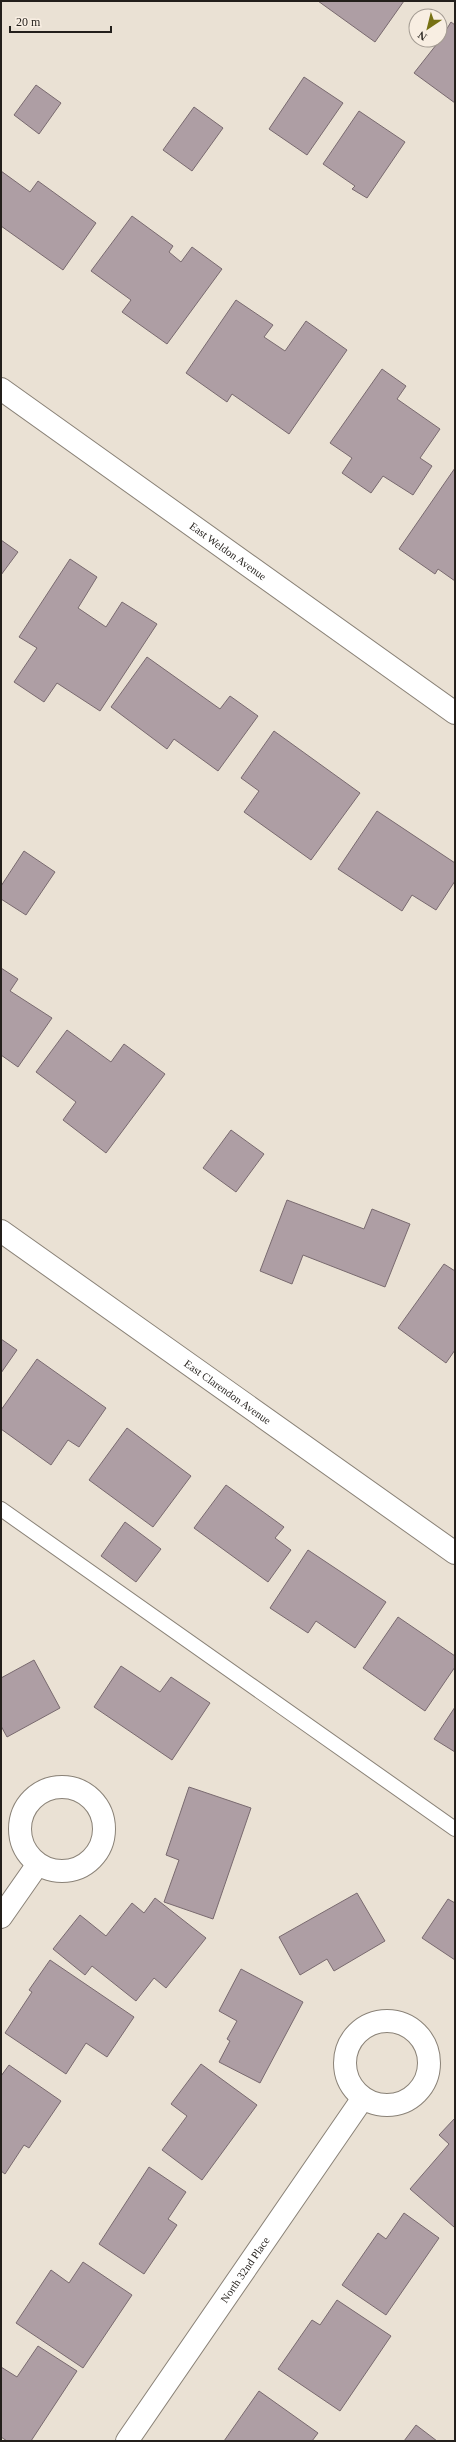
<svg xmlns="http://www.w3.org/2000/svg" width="456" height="2442" viewBox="0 0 456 2442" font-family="Georgia,serif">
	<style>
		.building { fill: #ae9ea4; stroke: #796a6f }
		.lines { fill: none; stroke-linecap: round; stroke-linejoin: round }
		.service-casing { stroke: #8a8277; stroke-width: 16 }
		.minor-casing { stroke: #8a8277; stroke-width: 24 }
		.service { stroke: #fff; stroke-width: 14 }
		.minor { stroke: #fff; stroke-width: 22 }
		.labels { text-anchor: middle; stroke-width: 3.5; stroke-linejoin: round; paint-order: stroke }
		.street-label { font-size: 11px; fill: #231f1b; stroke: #f8eee2 }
	</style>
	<rect width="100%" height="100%" fill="#eae1d4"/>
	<!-- building -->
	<g class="building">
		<polygon points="318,1 404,1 375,42"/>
		<polygon points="451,22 455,25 455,103 414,73 440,40"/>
		<polygon points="304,77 343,103 307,155 269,129"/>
		<polygon points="36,85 61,103 39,134 14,115"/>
		<polygon points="194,107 223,128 192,171 163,150"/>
		<polygon points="359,111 405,142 367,198 352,189 355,186 323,164"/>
		<polygon points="1,171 30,192 38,181 96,223 63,270 1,226"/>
		<polygon points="132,216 173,246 169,252 181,262 192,247 222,269 167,344 122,312 131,300 91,271"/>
		<polygon points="236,300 273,325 264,337 285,351 306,321 347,350 289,434 232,394 227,402 186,373"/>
		<polygon points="382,369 406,386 397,399 440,429 420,458 432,466 413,495 383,476 371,493 342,473 352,458 330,443"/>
		<polygon points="455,468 455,581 438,569 435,574 399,549"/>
		<polygon points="1,540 18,552 1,575"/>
		<polygon points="70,559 97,577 78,608 106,627 122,602 157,624 100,711 57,683 44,702 14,682 37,648 19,637"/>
		<polygon points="147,657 220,709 230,696 258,716 218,771 174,739 167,749 111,707"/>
		<polygon points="274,731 360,793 311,860 244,812 259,791 241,778"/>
		<polygon points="377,811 455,863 455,881 436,910 412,895 402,911 338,869"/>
		<polygon points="24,851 55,872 26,915 1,899 1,886"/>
		<polygon points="1,968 18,979 10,991 52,1018 18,1067 1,1055"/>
		<polygon points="67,1030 111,1062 124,1044 165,1074 106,1153 63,1120 76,1102 36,1072"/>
		<polygon points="231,1130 264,1154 236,1192 203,1168"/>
		<polygon points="287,1200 364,1229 372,1209 410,1224 385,1287 303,1255 292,1284 260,1271"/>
		<polygon points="444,1264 455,1271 455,1350 446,1363 398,1328"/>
		<polygon points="1,1339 17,1350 1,1373"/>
		<polygon points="37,1359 106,1408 79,1447 68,1440 51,1465 1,1429 1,1410"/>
		<polygon points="127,1428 191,1476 153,1527 89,1480"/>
		<polygon points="226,1485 284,1527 275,1538 291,1550 268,1582 194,1528"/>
		<polygon points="125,1522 161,1549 136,1582 101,1556"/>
		<polygon points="308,1550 386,1602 355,1648 316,1621 308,1633 270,1608"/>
		<polygon points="398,1617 455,1656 455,1667 425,1711 363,1668"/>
		<polygon points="34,1660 60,1708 7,1737 1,1726 1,1678"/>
		<polygon points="121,1666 160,1692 171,1677 210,1703 172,1760 94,1707"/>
		<polygon points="455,1707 455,1752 434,1739"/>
		<polygon points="189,1787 251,1808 213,1919 164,1902 179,1860 166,1855"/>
		<polygon points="357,1893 385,1941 334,1971 327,1959 300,1975 279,1937"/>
		<polygon points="155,1898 206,1938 166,1988 154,1978 136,2001 92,1966 85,1975 53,1949 80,1915 106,1936 132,1903 144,1913"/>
		<polygon points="448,1899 455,1903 455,1960 422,1938"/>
		<polygon points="50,1960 134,2017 107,2057 86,2043 66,2074 5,2033 32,1992 29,1990"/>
		<polygon points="241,1969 303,2002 260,2083 219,2062 230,2041 227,2039 237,2021 219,2011"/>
		<polygon points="201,2064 257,2105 202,2180 162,2150 187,2116 171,2104"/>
		<polygon points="9,2065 61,2101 29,2148 24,2145 5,2174 1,2171 1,2076"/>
		<polygon points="455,2118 455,2226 454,2227 410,2189 449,2144 439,2135"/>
		<polygon points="149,2167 186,2192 168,2219 177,2225 144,2274 99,2244"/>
		<polygon points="404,2213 439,2238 386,2315 342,2285 378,2233 386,2239"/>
		<polygon points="83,2262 132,2295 83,2368 16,2323 51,2270 69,2283"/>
		<polygon points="337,2300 391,2336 340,2411 278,2369 312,2320 320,2325"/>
		<polygon points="38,2346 77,2371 31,2441 7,2441 1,2437 1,2367 17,2377"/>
		<polygon points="259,2391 318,2433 312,2441 224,2441"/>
		<polygon points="416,2425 437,2441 404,2441"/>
	</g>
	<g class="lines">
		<!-- service casing -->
		<g class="service-casing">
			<polyline id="service" points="1,1509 455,1829"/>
		</g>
		<!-- minor casing -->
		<g class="minor-casing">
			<g id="minor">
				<path id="s1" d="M 1,389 L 455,713"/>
				<path id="s2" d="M 1,1231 L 455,1553"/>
				<circle cx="62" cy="1829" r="42"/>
				<polyline points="1,1917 38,1864"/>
				<circle cx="387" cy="2063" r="42"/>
				<path id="s3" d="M 127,2441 L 363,2098"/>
			</g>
		</g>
		<!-- service -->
		<use href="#service" class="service"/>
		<!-- minor -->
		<use href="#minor" class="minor"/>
	</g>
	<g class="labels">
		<!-- street labels -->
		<g class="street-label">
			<text dy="4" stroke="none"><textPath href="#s1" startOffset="279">East Weldon Avenue</textPath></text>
			<text dy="4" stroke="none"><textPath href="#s2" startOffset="278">East Clarendon Avenue</textPath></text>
			<text dy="4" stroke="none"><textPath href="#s3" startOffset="208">North 32nd Place</textPath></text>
		</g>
	</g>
	<!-- border -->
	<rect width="456" height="2442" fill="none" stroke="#231f1b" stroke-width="4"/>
	<!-- north arrow -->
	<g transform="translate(428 28) rotate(215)"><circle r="19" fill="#f8eee2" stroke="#a39b92"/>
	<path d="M0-3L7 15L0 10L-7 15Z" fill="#777113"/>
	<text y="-6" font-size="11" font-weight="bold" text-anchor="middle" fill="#231f1b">N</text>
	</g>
	<!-- scale -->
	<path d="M10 26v6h101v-6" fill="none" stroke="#231f1b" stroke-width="2"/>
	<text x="16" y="26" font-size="12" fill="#231f1b" stroke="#f8eee2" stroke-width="3" paint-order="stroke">20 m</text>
</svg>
